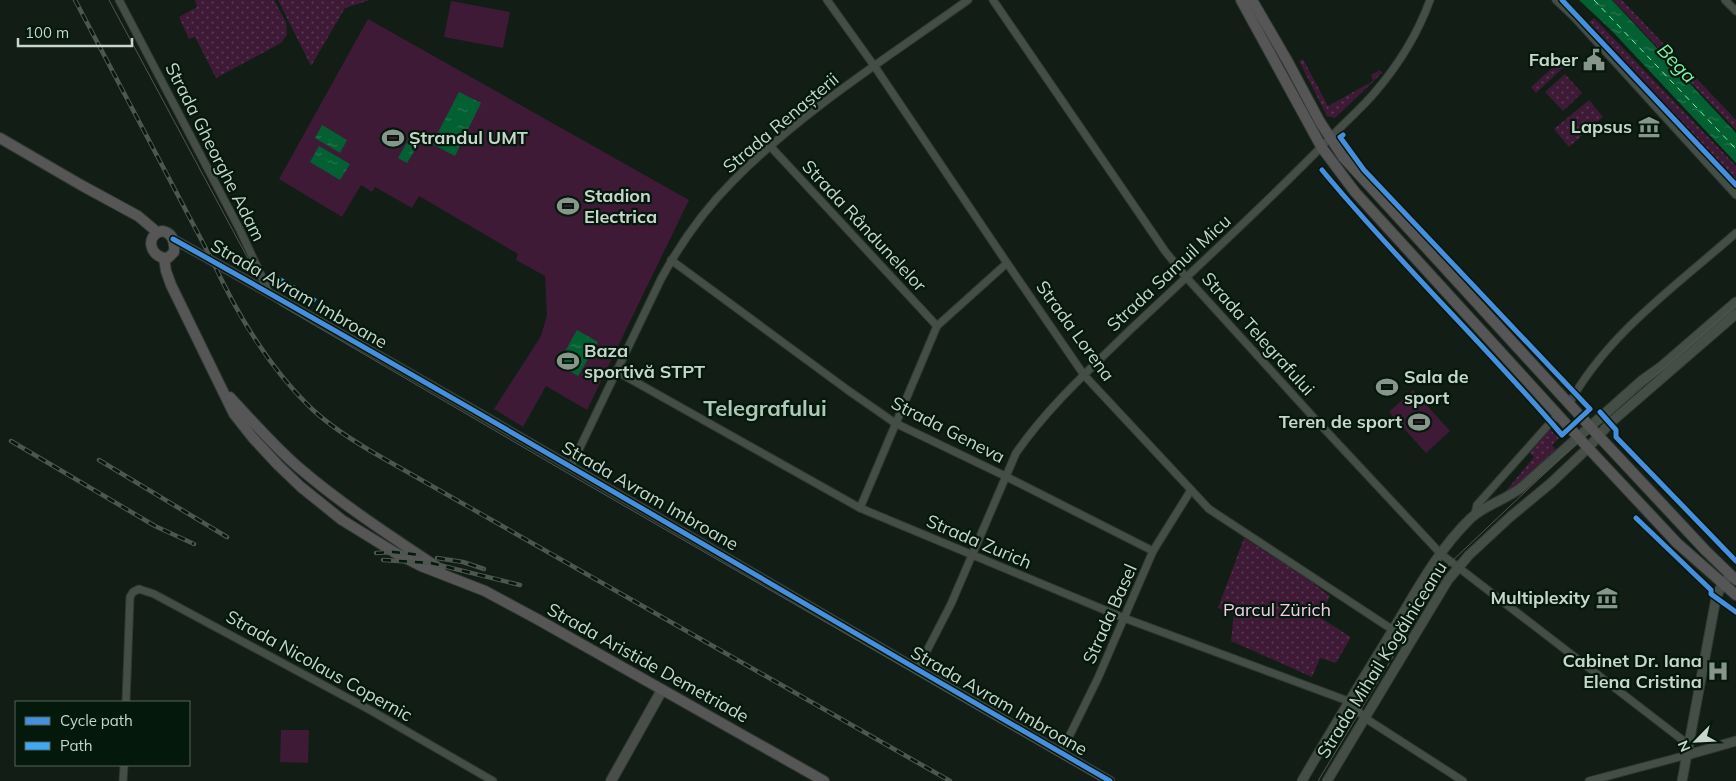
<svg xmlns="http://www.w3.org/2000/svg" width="1736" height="781" viewBox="0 0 1736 781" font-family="Mulish,sans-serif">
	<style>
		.grass { fill: url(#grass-dots) }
		.pitch { fill: #3e1a37 }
		.water { fill: url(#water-ripples) }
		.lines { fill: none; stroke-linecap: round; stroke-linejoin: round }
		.ferry { stroke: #82f0a7; stroke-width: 1; stroke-dasharray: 6 5; stroke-linecap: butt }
		.minor-casing { stroke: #303832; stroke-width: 9 }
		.tertiary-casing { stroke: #303832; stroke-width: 11 }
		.secondary-casing { stroke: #303832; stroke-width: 12 }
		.primary-casing { stroke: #303832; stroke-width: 12 }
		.minor { stroke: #444e47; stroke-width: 7 }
		.tertiary { stroke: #444e47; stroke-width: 9 }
		.secondary { stroke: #4a4e4b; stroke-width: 10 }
		.primary { stroke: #575657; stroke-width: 10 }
		.tram { stroke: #4e5650; stroke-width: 1 }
		.rail-casing { stroke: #4e5650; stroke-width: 4.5 }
		.rail { stroke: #04180b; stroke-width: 2.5; stroke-dasharray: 8; stroke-linecap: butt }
		.quiet { stroke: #3fa9f5; stroke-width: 4; stroke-dasharray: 8 4; stroke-linecap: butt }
		.cycleway-casing { stroke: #04180b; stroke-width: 8 }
		.cycleway { stroke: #468fdf; stroke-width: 5 }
		.labels { text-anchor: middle; stroke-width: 4.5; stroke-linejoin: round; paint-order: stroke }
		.poi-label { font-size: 18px; font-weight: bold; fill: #c8d5cc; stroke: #04180b; text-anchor: end }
		.street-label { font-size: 18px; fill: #c8d5cc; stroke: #04180b }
		.park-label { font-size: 18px; fill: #f4cce9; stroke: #04180b }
		.water-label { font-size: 19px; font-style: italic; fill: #82f0a7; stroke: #04180b }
		.district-label { font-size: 22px; font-weight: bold; fill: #aec8b5; stroke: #04180b }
	</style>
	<defs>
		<pattern id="grass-dots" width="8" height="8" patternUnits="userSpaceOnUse" patternTransform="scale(1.25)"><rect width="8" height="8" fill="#3e1a37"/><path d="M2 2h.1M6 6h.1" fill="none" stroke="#583a53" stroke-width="1.8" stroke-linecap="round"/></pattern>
		<pattern id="water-ripples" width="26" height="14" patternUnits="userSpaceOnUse" patternTransform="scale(1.25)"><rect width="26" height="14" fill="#036032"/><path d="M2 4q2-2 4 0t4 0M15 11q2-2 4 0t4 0" fill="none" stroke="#26764e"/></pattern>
	</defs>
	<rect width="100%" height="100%" fill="#121d15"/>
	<!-- grass -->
	<g class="grass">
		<polygon points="195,0 274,0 286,22 287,35 281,43 216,78 195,37 189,39 179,17 197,7"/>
		<polygon points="278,0 370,0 345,8 311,66"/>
		<polygon points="1613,0 1622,0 1736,120 1736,130"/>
		<polygon points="1594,18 1736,166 1736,180 1589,22"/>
		<polygon points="1303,59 1328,106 1373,81 1371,75 1380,70 1382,73 1335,118 1327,116 1299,61"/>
		<polygon points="1560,61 1565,66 1536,93 1531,87"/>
		<polygon points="1565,74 1582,93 1563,111 1545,92"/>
		<polygon points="1589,100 1603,117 1569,147 1554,129"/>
		<polygon points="1549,429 1559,438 1552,445 1556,449 1548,456 1550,459 1519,487 1500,498 1534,457 1530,453"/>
		<polygon points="1244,538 1306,578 1330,596 1319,617 1351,637 1336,663 1320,658 1312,677 1231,641 1234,613 1218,608"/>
	</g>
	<!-- pitch -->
	<g class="pitch">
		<polygon points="451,1 510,12 503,48 444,37"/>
		<polygon points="368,19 689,200 587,410 546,386 523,427 494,409 541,336 547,315 545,276 516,260 518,254 419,196 412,208 375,187 372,192 361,185 342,217 279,179"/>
		<polygon points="1413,390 1450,431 1426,453 1389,412"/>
		<polygon points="281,730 309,730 308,763 280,762"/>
	</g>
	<!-- water -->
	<g class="water">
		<polygon points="1579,0 1612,0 1736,133 1736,163 1612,31"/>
		<polygon points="459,92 481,103 455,156 432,144"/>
		<polygon points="322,125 347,140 340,153 315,138"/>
		<polygon points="411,135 421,140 407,163 398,158"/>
		<polygon points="319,146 350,164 340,180 310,162"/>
		<polygon points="577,330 598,342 578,376 558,364"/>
	</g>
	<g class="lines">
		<!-- ferry -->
		<polyline class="ferry" points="1594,0 1736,149"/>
		<!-- minor casing -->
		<g class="minor-casing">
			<g id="minor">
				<polyline points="119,0 240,230 269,292"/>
				<polyline points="827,0 875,67 1007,263 1084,375 1209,509 1393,630"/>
				<polyline points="993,0 1165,251 1186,277 1315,419 1441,554 1689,745"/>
				<polyline points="1556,0 1574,17 1736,195"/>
				<polyline points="1725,0 1736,11"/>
				<polyline points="770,146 937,326"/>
				<polyline points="671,260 849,391 895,423 1005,476 1153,551"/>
				<polyline points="616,371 860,508 1124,618 1348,701 1365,718 1463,781"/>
				<path d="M 1569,404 C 1607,334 1677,285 1736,233"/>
				<path d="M 571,466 L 661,279 C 680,244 705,209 733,181 C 802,111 888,57 968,0"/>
				<polyline points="860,508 937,326 1007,263"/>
				<polyline points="1475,514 1477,505 1558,414"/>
				<path d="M 918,668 L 951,604 L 1016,453 C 1048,407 1089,370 1129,331 C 1197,267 1266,204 1331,137 C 1346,121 1363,107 1376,91 C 1399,64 1418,33 1430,0"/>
				<polyline points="126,702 130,597 133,592 139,589 154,594 370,710 493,781"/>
				<polyline points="1061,753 1098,678 1153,551 1191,490"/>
				<polyline points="123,781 124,765"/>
				<polyline points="1589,781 1687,755"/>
			</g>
		</g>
		<!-- tertiary casing -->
		<g class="tertiary-casing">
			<g id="tertiary">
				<path d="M 173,239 C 488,415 797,601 1110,781"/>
				<polyline points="1687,755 1736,741"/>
				<path d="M 1302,781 C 1332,729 1363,679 1394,628 C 1417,590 1438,550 1470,519 C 1484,505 1506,500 1522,487 L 1641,381 L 1662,366 L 1736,302"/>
				<polyline points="1327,781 1448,580 1469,555 1510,517 1551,483 1588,448 1610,423 1736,314"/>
				<polyline points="1682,781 1716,598 1722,584 1731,575"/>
			</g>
		</g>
		<!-- secondary casing -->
		<g class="secondary-casing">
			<polyline id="secondary" points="611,781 662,690"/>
		</g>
		<!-- primary casing -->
		<g class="primary-casing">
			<g id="primary">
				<polyline points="1241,0 1322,148 1355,192 1590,450 1677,543 1736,595"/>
				<polyline points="1252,0 1288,62 1320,122 1343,157 1594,431 1706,551 1736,580"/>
				<polyline points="0,138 81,185 138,216 157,232"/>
				<path d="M 162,231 C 173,233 175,242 174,252 L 168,258 C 150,259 144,235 162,231 Z"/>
				<polyline points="164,258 166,271 171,285 234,414 253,438 278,465 301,487 342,520 394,552 421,566 485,591 537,619 824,781"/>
				<path d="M 230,397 C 251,420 273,445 297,466 C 341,504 392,537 440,569"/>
			</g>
		</g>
		<!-- minor -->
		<use href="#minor" class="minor"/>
		<!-- tertiary -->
		<use href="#tertiary" class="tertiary"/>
		<!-- secondary -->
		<use href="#secondary" class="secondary"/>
		<!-- primary -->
		<use href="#primary" class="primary"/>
		<!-- tram -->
		<g class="tram">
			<polyline points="109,0 260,281 269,294 280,305 576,478 1101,781"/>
			<polyline points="1318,781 1444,572 1451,562 1564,455 1736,305"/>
		</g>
		<!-- rail casing -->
		<g class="rail-casing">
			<g id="rail">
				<path d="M 75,0 L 212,260 C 237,314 268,367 312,409 C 330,426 352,440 374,453 L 950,781"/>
				<polyline points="11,441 155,526 194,544"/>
				<polyline points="99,460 227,537"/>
				<polyline points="376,553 394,552 420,555"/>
				<polyline points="437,558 463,562 484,569"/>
				<polyline points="383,560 431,563 520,585"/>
			</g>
		</g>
		<!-- rail -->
		<use href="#rail" class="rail"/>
		<!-- quiet -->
		<polyline class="quiet" points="278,278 363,329"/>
		<!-- cycleway casing -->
		<g class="cycleway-casing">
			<g id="cycleway">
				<polyline points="1562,0 1736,185"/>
				<path d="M 1322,170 C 1398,262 1484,344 1562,435 L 1590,409 L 1364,170 L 1340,137 L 1343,135"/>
				<path d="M 173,239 C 488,415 797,601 1110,781"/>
				<polyline points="1600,412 1616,430 1616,437 1736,561"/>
				<polyline points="1636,518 1711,590 1711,594 1736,612"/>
			</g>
		</g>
		<!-- cycleway -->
		<use href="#cycleway" class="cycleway"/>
	</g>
	<!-- icons -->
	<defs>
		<g id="civic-bare" transform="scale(1.725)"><path d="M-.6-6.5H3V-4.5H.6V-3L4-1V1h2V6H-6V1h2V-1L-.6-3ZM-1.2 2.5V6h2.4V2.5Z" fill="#88958c" stroke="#04180b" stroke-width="2.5" paint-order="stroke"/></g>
		<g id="museum-bare" transform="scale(1.725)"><path d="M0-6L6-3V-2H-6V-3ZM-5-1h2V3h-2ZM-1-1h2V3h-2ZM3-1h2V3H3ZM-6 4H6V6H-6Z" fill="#88958c" stroke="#04180b" stroke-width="2.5" paint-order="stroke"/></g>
		<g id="stadium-bare" transform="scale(1.725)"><path d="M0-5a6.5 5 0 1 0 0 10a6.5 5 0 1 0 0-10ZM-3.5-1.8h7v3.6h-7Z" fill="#88958c" stroke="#04180b" stroke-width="2.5" paint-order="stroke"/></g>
		<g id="hospital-bare" transform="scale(1.725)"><path d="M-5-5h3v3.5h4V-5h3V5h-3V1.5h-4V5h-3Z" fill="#88958c" stroke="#04180b" stroke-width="2.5" paint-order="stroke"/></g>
	</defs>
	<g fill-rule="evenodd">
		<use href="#civic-bare" x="1594" y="60"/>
		<use href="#museum-bare" x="1649" y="127"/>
		<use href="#stadium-bare" x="393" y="138"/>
		<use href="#stadium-bare" x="568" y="206"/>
		<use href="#stadium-bare" x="568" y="361"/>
		<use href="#stadium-bare" x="1387" y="387"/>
		<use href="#stadium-bare" x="1419" y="422"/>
		<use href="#museum-bare" x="1607" y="598"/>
		<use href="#hospital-bare" x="1718" y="671"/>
	</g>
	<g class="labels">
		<!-- poi labels -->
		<g class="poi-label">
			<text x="1578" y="66">Faber</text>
			<text x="1632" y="133">Lapsus</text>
			<text x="409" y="144" text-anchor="start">Ștrandul UMT</text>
			<text x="584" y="202" text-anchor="start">Stadion<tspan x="584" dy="21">Electrica</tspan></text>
			<text x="584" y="357" text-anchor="start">Baza<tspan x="584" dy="21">sportivă STPT</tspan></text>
			<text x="1404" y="383" text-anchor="start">Sala de<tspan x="1404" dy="21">sport</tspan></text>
			<text x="1402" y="428">Teren de sport</text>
			<text x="1590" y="604">Multiplexity</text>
			<text x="1702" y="667">Cabinet Dr. Iana<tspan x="1702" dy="21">Elena Cristina</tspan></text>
		</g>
		<!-- street labels -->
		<g class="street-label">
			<text transform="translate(781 123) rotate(-40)" y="6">Strada Renașterii</text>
			<text transform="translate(215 152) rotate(63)" y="6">Strada Gheorghe Adam</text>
			<text transform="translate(864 226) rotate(47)" y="6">Strada Rândunelelor</text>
			<text transform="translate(1169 273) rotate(-43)" y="6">Strada Samuil Micu</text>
			<text transform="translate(299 294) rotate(30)" y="6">Strada Avram Imbroane</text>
			<text transform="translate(1075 331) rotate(54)" y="6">Strada Lorena</text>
			<text transform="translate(1258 334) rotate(48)" y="6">Strada Telegrafului</text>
			<text transform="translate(948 430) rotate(27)" y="6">Strada Geneva</text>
			<text transform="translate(650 496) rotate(30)" y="6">Strada Avram Imbroane</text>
			<text transform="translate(979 542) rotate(23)" y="6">Strada Zurich</text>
			<text transform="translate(1110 614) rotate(-66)" y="6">Strada Basel</text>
			<text transform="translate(1382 660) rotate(-58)" y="6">Strada Mihail Kogălniceanu</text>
			<text transform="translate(648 663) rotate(29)" y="6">Strada Aristide Demetriade</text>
			<text transform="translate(319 666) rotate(29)" y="6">Strada Nicolaus Copernic</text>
			<text transform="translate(999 701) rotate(30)" y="6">Strada Avram Imbroane</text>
		</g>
		<!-- park labels -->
		<g class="park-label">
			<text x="1277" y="616">Parcul Zürich</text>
		</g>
		<!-- water labels -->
		<g class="water-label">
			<text transform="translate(1677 63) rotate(46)" y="7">Bega</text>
		</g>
		<!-- district labels -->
		<g class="district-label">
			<text x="765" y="416">Telegrafului</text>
		</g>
	</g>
	<!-- legend -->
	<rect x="15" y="701" width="175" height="65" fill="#04180b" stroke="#526458"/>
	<rect x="25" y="717" width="25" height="8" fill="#468fdf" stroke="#526458"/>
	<text x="60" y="726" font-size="15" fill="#c8d5cc">Cycle path</text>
	<rect x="25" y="742" width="25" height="8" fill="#3fa9f5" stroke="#526458"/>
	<text x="60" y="751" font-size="15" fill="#c8d5cc">Path</text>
	<!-- north arrow -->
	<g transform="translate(1696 741) rotate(246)" stroke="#04180b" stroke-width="4" paint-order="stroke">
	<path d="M0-4L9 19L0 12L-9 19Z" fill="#c8d5cc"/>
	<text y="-8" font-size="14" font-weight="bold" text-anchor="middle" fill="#c8d5cc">N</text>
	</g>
	<!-- scale -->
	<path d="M18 38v8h114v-8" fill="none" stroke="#c8d5cc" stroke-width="2.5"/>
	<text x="25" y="38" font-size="15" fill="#c8d5cc" stroke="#04180b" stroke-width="4" paint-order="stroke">100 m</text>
</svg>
